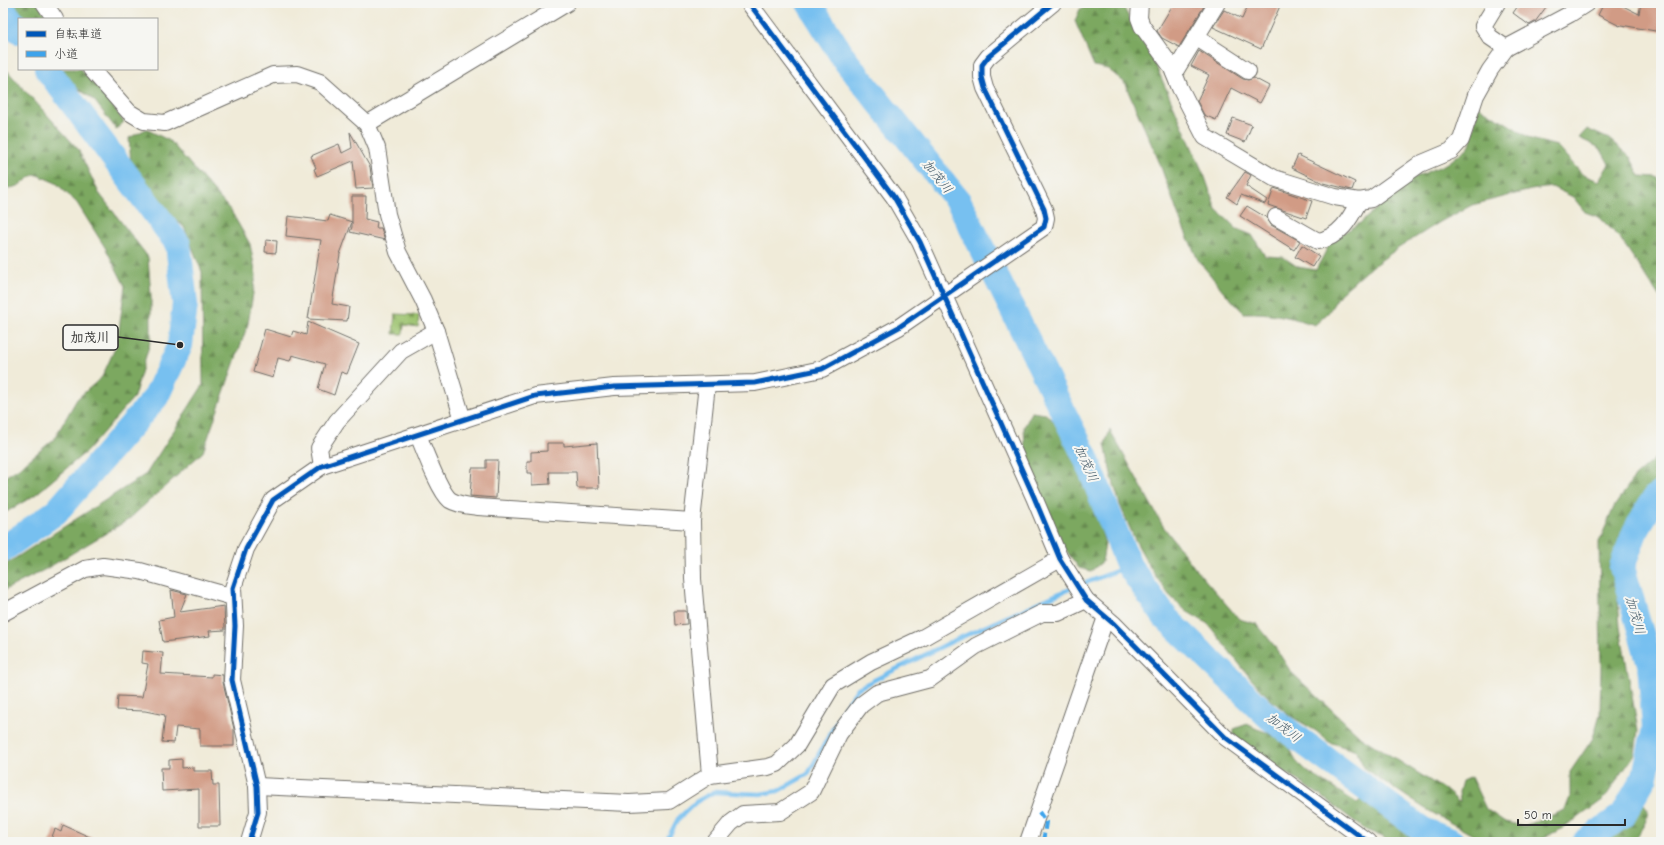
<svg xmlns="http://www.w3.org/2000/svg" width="1664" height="845" viewBox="0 0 1664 845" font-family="'Comic Neue','Klee One',sans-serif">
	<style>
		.forest { fill: url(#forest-firs); stroke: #546a46 }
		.cemetery { fill: url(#cemetery-stones); stroke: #63764c }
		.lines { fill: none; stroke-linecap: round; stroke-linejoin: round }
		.stream { stroke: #77c0f0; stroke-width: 4.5 }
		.river { stroke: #77c0f0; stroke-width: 26 }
		.building { fill: #d19b85 }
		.street-casing { stroke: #706e68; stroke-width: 18 }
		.street { stroke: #fff; stroke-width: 16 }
		.quiet { stroke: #3ea3eb; stroke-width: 4; stroke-dasharray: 8 4; stroke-linecap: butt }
		.cycleway-casing { stroke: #f6f6f2; stroke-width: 8 }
		.cycleway { stroke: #0057b8; stroke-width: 5 }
		.labels { text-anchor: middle; stroke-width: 4; stroke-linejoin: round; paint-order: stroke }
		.water-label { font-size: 13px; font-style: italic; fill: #425866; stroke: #f6f6f2 }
		.leader { fill: none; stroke: #2b2b2b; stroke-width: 1.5 }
		.callout-dot { fill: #2b2b2b; stroke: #f6f6f2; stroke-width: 1.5 }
		.callout { fill: #f6f6f2; stroke: #2b2b2b; stroke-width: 1.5 }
		.callout-label { font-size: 13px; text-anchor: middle; font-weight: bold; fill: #2b2b2b }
	</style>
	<defs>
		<pattern id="forest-firs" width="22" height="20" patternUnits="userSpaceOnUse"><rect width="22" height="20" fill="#7ca860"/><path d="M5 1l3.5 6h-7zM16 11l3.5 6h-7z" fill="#66894f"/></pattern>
		<pattern id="cemetery-stones" width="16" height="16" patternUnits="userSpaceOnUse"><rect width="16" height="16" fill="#9bc26d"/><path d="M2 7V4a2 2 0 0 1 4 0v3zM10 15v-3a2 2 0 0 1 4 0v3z" fill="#7f9e5a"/></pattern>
	</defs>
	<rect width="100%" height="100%" fill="#f6f6f2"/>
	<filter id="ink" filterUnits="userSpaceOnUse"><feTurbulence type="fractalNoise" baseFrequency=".025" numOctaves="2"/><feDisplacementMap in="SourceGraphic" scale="8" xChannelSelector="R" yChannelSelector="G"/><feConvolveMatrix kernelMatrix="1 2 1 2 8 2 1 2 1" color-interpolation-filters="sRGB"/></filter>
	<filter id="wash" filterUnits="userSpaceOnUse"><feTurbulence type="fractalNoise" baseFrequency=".012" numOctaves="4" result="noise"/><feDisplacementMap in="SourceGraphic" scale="16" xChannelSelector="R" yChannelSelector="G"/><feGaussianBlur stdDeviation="0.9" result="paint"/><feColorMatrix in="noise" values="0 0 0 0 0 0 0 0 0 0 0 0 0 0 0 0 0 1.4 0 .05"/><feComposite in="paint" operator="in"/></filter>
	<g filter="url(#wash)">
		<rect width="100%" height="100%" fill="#f0ebd9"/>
		<!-- forest -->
		<g class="forest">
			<polygon points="10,3 38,3 48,19 19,19"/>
			<path d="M 1099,3 L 1121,3 L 1156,66 L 1205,177 L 1216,209 L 1237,229 L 1252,235 L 1265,256 L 1283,257 L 1298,267 L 1316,270 L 1332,239 L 1359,224 L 1411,179 L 1448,163 L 1470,146 L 1478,106 L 1513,127 L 1531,139 L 1557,146 L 1583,175 L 1599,181 L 1609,164 L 1600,148 L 1579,138 L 1587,129 L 1609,139 L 1630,157 L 1640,176 L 1657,177 L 1661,184 L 1661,299 L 1620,238 L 1599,217 L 1585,212 L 1573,197 L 1552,187 L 1531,190 L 1472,205 L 1440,222 L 1397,249 L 1366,271 L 1340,294 L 1328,313 L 1315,325 C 1291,317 1270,312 1244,313 L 1224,292 L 1198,260 L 1180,220 L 1158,159 L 1124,82 L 1108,69 L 1094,66 L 1075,21 L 1080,9 Z"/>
			<polygon points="3,66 78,149 99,193 148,257 151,296 151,339 134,397 87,451 35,495 3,514 3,478 19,468 54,439 77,399 102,377 117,344 125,286 106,249 77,203 56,183 35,174 18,186 3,190"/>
			<polygon points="56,69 81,69 110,102 124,122 116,129 94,100 77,88"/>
			<polygon points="146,129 170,141 231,211 250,244 256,275 248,324 203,452 128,520 46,569 3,591 3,566 146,474 203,385 202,272 184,227 149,196 131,165 129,138"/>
			<polygon points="1032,412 1046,414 1063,430 1076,457 1098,517 1105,544 1102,562 1091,571 1079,568 1064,548 1054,529 1025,448 1024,427"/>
			<polygon points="1110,430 1163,526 1194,567 1239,619 1257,624 1273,644 1291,672 1361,737 1448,792 1460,803 1459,792 1462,781 1471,777 1486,809 1505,822 1524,826 1565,810 1570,797 1570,772 1593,738 1600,714 1601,667 1599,542 1614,507 1634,477 1661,453 1661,479 1622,549 1617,584 1620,627 1638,730 1635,754 1604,799 1564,828 1533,842 1485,842 1424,808 1365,769 1356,751 1329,742 1316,731 1292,717 1271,700 1251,679 1208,624 1186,611 1169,595 1152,571 1135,540 1120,505 1111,474 1105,444"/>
			<polygon points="1247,724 1257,729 1281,737 1288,744 1296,761 1305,770 1357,803 1364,797 1386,819 1402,830 1414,842 1388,842 1383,837 1366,830 1324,798 1277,767 1234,736 1234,729"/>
			<path d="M 1641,801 C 1643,803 1646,806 1647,809 C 1650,821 1638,834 1631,842 L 1594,842 L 1626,820 L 1630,811 Z"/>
		</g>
		<!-- cemetery -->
		<polygon class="cemetery" points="395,314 419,315 418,327 404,325 403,334 393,334"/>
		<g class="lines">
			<!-- stream -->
			<polyline class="stream" points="666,842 678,819 696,802 714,792 760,794 778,791 808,774 845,706 858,688 953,641 1060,593 1129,566"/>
			<!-- river -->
			<g class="river">
				<polyline points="809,3 845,60 959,202 1086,458 1129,566 1165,617 1269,717 1421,829 1452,842"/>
				<polyline points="3,10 19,31"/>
				<polyline points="3,549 56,512 156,397 180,345 185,304 178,244 47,69"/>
				<polyline points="1585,842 1623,815 1645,776 1655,728 1650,664 1622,567 1635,532 1655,497 1661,493"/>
			</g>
		</g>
		<g id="blocks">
			<!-- building -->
			<g class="building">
				<polygon points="1174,3 1206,3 1179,47 1162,38 1157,31"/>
				<polygon points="1249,3 1274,3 1280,6 1261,49 1213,27 1224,10 1242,19"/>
				<polygon points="1520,3 1549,3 1535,22 1529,25 1513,13"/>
				<polygon points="1604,3 1617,3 1639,14 1641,3 1661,3 1661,32 1621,25 1620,26 1598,15"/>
				<polygon points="1199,51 1243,79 1248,80 1254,78 1269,86 1260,103 1231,88 1216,120 1204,115 1197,101 1209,75 1191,66"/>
				<polygon points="1233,118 1252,125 1245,142 1227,135"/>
				<polygon points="350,132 370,167 373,188 356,189 353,161 317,176 314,169 316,168 311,156 339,144 342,153 352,148"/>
				<polygon points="1298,155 1355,182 1352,190 1323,183 1292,168"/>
				<polygon points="1245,172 1251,175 1246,186 1267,200 1265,204 1241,195 1237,204 1227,197"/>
				<polygon points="1274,188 1312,201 1306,218 1268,205"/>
				<polygon points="352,196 366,196 365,219 377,222 376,228 381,228 385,240 350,232 352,227"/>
				<polygon points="1247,206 1267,218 1271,225 1300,241 1294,250 1240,216"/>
				<polygon points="330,215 352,222 340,254 332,304 349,307 347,321 308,319 321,240 286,236 288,216 328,221"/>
				<polygon points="266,240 277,241 276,253 265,252"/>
				<polygon points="1302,245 1319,256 1312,267 1295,257"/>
				<polygon points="308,322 359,344 347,374 341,372 334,395 318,389 325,364 292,355 290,361 278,358 273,378 253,372 265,329 291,337 293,331 306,335"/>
				<polygon points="547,443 564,443 564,446 597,443 599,488 577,488 576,472 549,472 550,484 532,485 532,473 527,473 527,461 531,461 531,452 547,451"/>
				<polygon points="486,460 498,460 496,498 470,496 472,468 486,468"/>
				<polygon points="171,590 187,594 180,612 224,606 225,630 209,631 210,636 163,642 159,620 174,617"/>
				<polygon points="674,611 686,611 687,624 675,625"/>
				<polygon points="143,651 163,653 161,674 212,677 212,674 223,675 223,682 234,729 234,746 200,746 200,729 176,727 174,743 162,742 165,715 145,711 117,710 118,696 142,697 148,664 142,663"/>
				<polygon points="182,759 182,768 193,767 193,771 212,771 213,785 219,785 220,826 199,826 199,789 162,791 161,768 169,768 169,760"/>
				<polygon points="63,825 101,842 50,842 55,829 61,832"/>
			</g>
		</g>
	</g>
	<g filter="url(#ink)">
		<use href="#blocks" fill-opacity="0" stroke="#706e68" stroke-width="1"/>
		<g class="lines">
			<!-- street casing -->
			<g class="street-casing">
				<g id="street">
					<polyline points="44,3 55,19"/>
					<polyline points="749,3 894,197 920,242 1034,497 1060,559 1086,600 1114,624 1225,737 1368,842"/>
					<polyline points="1140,3 1139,18 1142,26 1171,66 1180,88 1205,137 1274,178 1335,197 1359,201 1371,199 1420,164 1451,151 1461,140 1476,95 1490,70 1506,48 1490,37 1483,26 1497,3"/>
					<polyline points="1197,38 1248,71"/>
					<polyline points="1506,48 1570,14 1587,3"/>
					<polyline points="91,69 129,112 144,121 165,123 273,75 297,74 320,82 367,124 377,148 387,214 398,252 423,300 436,331 463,420"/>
					<polyline points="1174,73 1217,3"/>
					<polyline points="367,124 567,3"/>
					<path d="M 1276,217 L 1318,241 C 1340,237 1350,219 1359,201"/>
					<polyline points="707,385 692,521 693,579 710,775"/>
					<path d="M 418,435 C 424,449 439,491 450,500 C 458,505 469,506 478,507 L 692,521"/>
					<polyline points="322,466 319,448 337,421 401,351 436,331"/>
					<polyline points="3,613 85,569 103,566 140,571 233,597"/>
					<polyline points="257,786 629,803 669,801 710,775 768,767 777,764 797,745 833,685 871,662 922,638 1060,559"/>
					<polyline points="249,842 258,812 257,786 232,680 235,626 233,588 246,549 273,500 322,466 535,396 614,387 755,383 822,369 899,327 1044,227 1046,218 1044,209 985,88 982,77 982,65 988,57 1053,3"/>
					<polyline points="715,842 731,823 743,814 780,812 811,792 839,734 861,705 877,693 930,679 976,646 1042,613 1058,613 1086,600"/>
					<polyline points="1028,842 1106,617"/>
				</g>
			</g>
			<!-- street -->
			<use href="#street" class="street"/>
			<!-- quiet -->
			<polyline class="quiet" points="1039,812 1046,822 1043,842"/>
			<!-- cycleway casing -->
			<g class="cycleway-casing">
				<g id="cycleway">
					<polyline points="749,3 894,197 920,242 1034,497 1060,559 1086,600 1114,624 1225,737 1368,842"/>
					<polyline points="249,842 258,812 257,786 232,680 235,626 233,588 246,549 273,500 322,466 535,396 614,387 755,383 822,369 899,327 1044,227 1046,218 1044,209 985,88 982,77 982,65 988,57 1053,3"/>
				</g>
			</g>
			<!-- cycleway -->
			<use href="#cycleway" class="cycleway"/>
		</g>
	</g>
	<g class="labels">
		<!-- water labels -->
		<g class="water-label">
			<text transform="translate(938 176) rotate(51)" y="5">加茂川</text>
			<text transform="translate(1087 463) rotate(66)" y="5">加茂川</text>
			<text transform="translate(1636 615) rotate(74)" y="5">加茂川</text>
			<text transform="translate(1284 727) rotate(37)" y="5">加茂川</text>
		</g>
	</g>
	<!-- callouts -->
	<path class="leader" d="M180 345L118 337"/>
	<circle class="callout-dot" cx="180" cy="345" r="4"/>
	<rect class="callout" x="63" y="325" width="55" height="25" rx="4"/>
	<g class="callout-label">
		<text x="90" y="342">加茂川</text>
	</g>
	<!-- margin -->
	<rect width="1664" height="845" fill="none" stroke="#f6f6f2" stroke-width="16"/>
	<!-- legend -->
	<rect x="18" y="18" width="140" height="52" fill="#f6f6f2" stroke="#a5a5a2"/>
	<rect x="26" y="31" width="20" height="6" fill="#0057b8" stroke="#a5a5a2"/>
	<text x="54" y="38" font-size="12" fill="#2b2b2b">自転車道</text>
	<rect x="26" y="51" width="20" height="6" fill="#3ea3eb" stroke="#a5a5a2"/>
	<text x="54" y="58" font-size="12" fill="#2b2b2b">小道</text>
	<!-- scale -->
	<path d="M1518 819v6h107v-6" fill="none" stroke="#2b2b2b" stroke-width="2"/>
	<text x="1524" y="819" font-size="12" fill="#2b2b2b" stroke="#f6f6f2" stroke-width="3" paint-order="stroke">50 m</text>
</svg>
